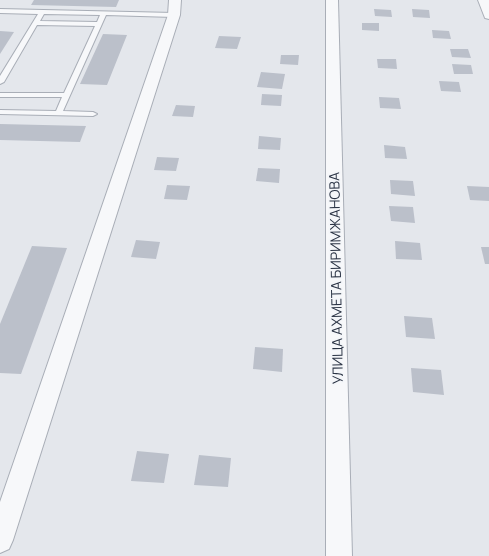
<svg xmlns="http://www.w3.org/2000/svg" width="489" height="556" viewBox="0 0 489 556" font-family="Manrope,sans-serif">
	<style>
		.building { fill: #bbc0ca }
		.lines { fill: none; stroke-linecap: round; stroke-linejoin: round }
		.lane-casing { stroke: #a9aeb7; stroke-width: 2 }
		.street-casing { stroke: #a9aeb7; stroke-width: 2 }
		.lane { fill: #f7f8fa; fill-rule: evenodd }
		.street { fill: #f7f8fa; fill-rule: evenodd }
		.labels { text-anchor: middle; stroke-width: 3.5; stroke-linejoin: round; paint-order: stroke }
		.street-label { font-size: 14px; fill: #2b3445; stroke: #f4f6f9 }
	</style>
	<rect width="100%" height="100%" fill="#e4e7ec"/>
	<!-- building -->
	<g class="building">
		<polygon points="34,0 119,0 116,7 31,5"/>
		<polygon points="374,9 391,10 392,17 375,16"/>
		<polygon points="412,9 429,10 430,18 413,17"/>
		<polygon points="362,23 379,23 379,31 362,30"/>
		<polygon points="432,30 449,31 451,39 433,38"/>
		<polygon points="0,31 14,32 0,54"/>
		<polygon points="103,34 127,35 107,85 80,84"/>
		<polygon points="219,36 241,37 237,49 215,48"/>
		<polygon points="450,49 468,49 471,58 452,57"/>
		<polygon points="281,55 299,55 298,65 280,64"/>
		<polygon points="377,59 396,59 397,69 378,68"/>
		<polygon points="452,64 471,65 473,74 454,74"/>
		<polygon points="261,72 285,74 282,89 257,87"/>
		<polygon points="439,81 459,82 461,92 441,91"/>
		<polygon points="262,94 282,95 281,106 261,105"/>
		<polygon points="379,97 399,98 401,109 380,108"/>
		<polygon points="176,105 195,106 193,117 172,116"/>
		<polygon points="0,124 86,126 80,142 0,140"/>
		<polygon points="259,136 281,138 280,150 258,149"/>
		<polygon points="384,145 405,147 407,159 385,158"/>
		<polygon points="157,157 179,158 176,171 154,170"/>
		<polygon points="258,168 280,169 279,183 256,181"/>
		<polygon points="390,180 413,181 415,196 391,194"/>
		<polygon points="167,185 190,186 187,200 164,199"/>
		<polygon points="467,186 489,187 489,201 470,200"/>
		<polygon points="389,206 413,207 415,223 391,221"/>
		<polygon points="136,240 160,242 156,259 131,257"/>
		<polygon points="395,241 420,243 422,260 396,259"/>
		<polygon points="32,246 67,248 21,374 0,373 0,324"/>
		<polygon points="481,247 489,247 489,264 485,264"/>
		<polygon points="404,316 432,318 435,339 406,337"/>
		<polygon points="255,347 283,349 282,372 253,369"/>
		<polygon points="411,368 441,370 444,395 413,392"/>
		<polygon points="137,451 169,454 164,483 131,481"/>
		<polygon points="199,455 231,458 228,487 194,485"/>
	</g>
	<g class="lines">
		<!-- lane casing -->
		<g class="lane-casing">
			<path id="lane" d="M 0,9 L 174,13 L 177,15 L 174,17 L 106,15 L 63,111 L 93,112 L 97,114 L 93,116 L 0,114 L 0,110 L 56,111 L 62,97 L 0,97 L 0,93 L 64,93 L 95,26 L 37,25 L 4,82 L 0,84 L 0,76 L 38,14 L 0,13 ZM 44,14 L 100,15 L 97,22 L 40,21 Z"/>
		</g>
		<!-- street casing -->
		<g class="street-casing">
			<g id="street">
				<polygon points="169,0 181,0 180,15 13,540 9,549 0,553 0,502 168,15"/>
				<polygon points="326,0 338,0 352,556 326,556"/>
				<polygon points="478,0 489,0 489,19 485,18"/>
			</g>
		</g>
		<!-- lane -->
		<use href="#lane" class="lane"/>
		<!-- street -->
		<use href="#street" class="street"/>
	</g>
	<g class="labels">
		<!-- street labels -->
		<g class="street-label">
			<text transform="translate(336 278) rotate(-91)" y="5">УЛИЦА АХМЕТА БИРИМЖАНОВА</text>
		</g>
	</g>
</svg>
